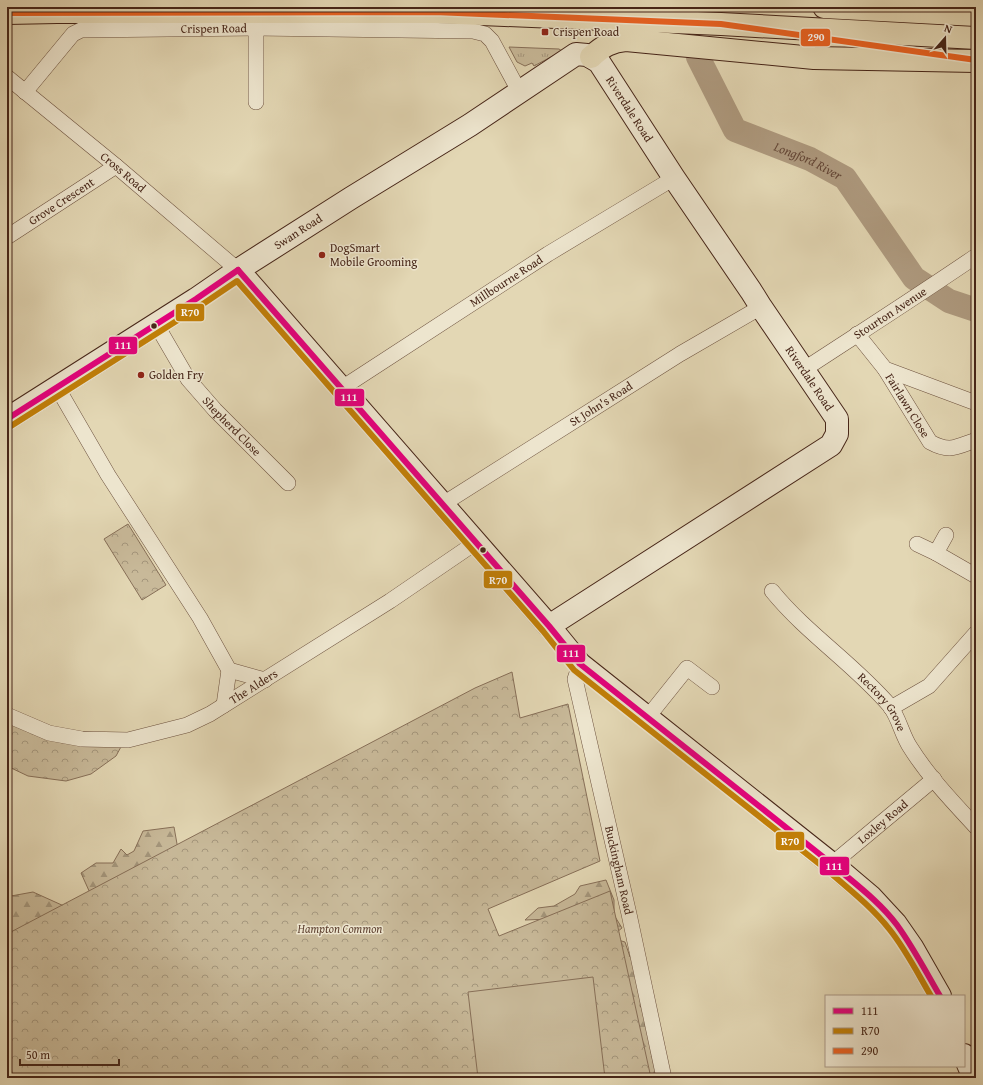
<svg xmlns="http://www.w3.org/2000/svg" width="983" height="1085" viewBox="0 0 983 1085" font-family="'Gentium Book Plus',serif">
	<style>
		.grass { fill: url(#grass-tufts); stroke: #876f58 }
		.forest { fill: url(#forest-firs); stroke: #876f58 }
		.park { fill: url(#park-crowns); stroke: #876f58 }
		.garden { fill: #c8b999; stroke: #876f58 }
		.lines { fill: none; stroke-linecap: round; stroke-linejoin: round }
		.river { stroke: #ae9a7f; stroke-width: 24 }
		.street-casing { stroke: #6d523f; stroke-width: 16 }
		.secondary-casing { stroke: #462518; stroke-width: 24 }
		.highway-casing { stroke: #462518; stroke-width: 24 }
		.street { stroke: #ede5ce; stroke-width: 15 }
		.secondary { stroke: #ede5ce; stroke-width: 22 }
		.highway { stroke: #e3d7b4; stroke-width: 22 }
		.bus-1-casing { stroke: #ede5ce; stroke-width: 9 }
		.bus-2-casing { stroke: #ede5ce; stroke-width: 9 }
		.bus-3-casing { stroke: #ede5ce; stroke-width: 9 }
		.bus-1 { stroke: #e5007d; stroke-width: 6 }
		.bus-2 { stroke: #c27f07; stroke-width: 6 }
		.bus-3 { stroke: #e96222; stroke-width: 6 }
		.poi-dot { fill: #8f2418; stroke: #ede5ce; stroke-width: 1.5 }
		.bus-dot { fill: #462518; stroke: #ede5ce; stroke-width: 1.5 }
		.labels { text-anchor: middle; stroke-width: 3; stroke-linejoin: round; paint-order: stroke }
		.street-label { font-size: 12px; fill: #462518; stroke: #ede5ce }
		.poi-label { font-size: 12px; fill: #462518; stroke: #ede5ce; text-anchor: start }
		.park-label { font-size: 12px; font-style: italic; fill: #604332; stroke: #ede5ce }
		.water-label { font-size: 13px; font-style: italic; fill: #654837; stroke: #ede5ce }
		.line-badge { stroke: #ede5ce; stroke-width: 1.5 }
		.badge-label { font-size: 11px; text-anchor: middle; font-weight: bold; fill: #fff }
	</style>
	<defs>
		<pattern id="grass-tufts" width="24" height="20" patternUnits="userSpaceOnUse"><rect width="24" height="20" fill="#c8b999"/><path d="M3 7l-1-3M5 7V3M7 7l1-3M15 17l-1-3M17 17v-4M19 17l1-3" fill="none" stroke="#a4967c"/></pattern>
		<pattern id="forest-firs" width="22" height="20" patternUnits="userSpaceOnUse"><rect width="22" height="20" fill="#c8b999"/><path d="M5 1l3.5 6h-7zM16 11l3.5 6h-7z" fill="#a4967c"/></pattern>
		<pattern id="park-crowns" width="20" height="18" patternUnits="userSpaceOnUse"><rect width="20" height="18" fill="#c8b999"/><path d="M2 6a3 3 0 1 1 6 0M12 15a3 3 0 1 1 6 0" fill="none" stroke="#a4967c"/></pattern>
	</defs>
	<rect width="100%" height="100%" fill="#e3d7b4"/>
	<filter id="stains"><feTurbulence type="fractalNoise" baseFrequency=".005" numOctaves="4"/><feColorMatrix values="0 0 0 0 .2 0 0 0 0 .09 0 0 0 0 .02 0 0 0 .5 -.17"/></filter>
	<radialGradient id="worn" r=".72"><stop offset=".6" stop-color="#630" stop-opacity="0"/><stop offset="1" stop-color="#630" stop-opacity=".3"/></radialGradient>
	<!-- grass -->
	<polygon class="grass" points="509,47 559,49 562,51 534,66 532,63 525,66 517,62"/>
	<!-- forest -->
	<g class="forest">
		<polygon points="174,827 179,855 90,893 81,873 96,863 113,863 121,849 127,855 134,851 143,831"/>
		<polygon points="606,880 614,900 614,915 622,928 617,932 618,940 625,942 630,957 639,965 643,981 640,1006 650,1018 659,1078 635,1078 552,919 525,920 538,908 554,906 575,894 580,886"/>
		<polygon points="33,892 75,911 32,942 7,931 7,899 11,896"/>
	</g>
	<!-- park -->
	<g class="park">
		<polygon points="128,524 166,585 142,600 104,539"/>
		<polygon points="512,672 520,718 568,704 600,861 488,909 499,936 610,891 651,1078 13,1078 7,1044 7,934 475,688"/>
		<polygon points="7,722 122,745 116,756 91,774 66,781 28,776 7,766"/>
	</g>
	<!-- garden -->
	<polygon class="garden" points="593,977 605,1078 478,1078 468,992"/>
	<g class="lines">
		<!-- river -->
		<path class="river" id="s1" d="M 698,57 L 735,130 L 810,159 L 845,178 L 914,278 L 949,301 L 976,310"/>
		<!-- street casing -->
		<g class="street-casing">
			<g id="street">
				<polyline points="256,28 256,102"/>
				<path id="s2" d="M 7,77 L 116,166 L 238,270"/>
				<path id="s3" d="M 25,92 L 73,34 L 81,30 L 256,28 L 473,31 L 485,34 L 492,41 L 519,91"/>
				<path id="s4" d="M 7,237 L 116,166"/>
				<path id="s5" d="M 156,324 L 188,379 L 215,410 L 288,483"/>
				<polyline points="857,334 885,369 976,403"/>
				<path id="s6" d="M 885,369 L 930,442 C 950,453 956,447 976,440"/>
				<path id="s7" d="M 803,370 C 861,332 919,295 976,256"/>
				<polyline points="57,387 108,475 200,618 229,670 265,680"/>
				<path id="s8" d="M 342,388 L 548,254 L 674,178"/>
				<path id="s9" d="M 443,504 L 680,354 L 761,307"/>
				<polyline points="917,544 936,553 976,576"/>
				<polyline points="936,553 946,535"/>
				<path id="s10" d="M 772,591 C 807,634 854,664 890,706 C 899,718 902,735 910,747 C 928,776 953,802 976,827"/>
				<path id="s11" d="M 580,664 L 575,679 L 629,914 L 664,1078"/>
				<polyline points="224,705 229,670"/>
				<polyline points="891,708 929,686 976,633"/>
				<path id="s12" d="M 7,715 L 49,733 L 82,739 L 128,740 L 187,725 L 210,714 L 390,601 L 475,543"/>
				<polyline points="647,718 687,668 712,687"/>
				<path id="s13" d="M 832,864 L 934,779"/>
			</g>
		</g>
		<!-- secondary casing -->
		<g class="secondary-casing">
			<g id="secondary">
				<polyline points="238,270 549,626 580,664 832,864 871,897 896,924 912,947 940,996"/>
				<path id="s14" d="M 7,419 L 196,299 L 238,270 L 351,198 L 470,125 L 576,54 L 587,55 L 599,62 L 674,178 L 751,291 L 761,307 L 837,419 L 837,434 L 831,445 L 549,626"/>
				<polyline points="964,1055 974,1078"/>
			</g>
		</g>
		<!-- highway casing -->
		<g class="highway-casing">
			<g id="highway">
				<polyline points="824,7 976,15"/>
				<polyline points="7,13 57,12 435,12 721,24 976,38"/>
				<path d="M 591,57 C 602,47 611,41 626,40 L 814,58 L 976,61"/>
			</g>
		</g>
		<!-- street -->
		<use href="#street" class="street"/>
		<!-- secondary -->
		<use href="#secondary" class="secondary"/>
		<!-- highway -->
		<use href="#highway" class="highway"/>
		<!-- bus-1 casing -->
		<g class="bus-1-casing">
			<g id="bus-1">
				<path d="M 238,270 L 549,626 L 580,664 L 832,864 C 854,883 879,901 897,925 C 913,947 926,972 940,996"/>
				<polyline points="7,419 196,299 238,270"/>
			</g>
		</g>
		<!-- bus-2 casing -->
		<g class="bus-2-casing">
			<path id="bus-2" d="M 11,426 L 200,306 L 237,281 L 543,631 L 574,670 L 827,870 C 849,889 872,907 890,930 C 906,950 918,974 931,996"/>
		</g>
		<!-- bus-3 casing -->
		<g class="bus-3-casing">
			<polyline id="bus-3" points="7,13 435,12 721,24 976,60"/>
		</g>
		<!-- bus-1 -->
		<use href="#bus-1" class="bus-1"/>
		<!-- bus-2 -->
		<use href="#bus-2" class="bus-2"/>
		<!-- bus-3 -->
		<use href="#bus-3" class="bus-3"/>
	</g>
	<!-- markers -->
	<g class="poi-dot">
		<rect x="541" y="28" width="8" height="8" rx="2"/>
		<circle cx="322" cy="255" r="4"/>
		<circle cx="141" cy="375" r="4"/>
	</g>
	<g class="bus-dot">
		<circle cx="154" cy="326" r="3.5"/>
		<circle cx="483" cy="550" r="3.5"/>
	</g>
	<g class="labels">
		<!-- street labels -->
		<g class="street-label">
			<text dy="4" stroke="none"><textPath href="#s3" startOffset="217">Crispen Road</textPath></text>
			<text dy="4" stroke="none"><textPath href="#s14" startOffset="757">Riverdale Road</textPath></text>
			<text dy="4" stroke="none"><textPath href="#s2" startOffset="150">Cross Road</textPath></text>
			<text dy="4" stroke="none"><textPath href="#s4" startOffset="65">Grove Crescent</textPath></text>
			<text dy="4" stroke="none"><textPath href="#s14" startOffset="346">Swan Road</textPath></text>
			<text dy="4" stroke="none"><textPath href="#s8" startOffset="196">Millbourne Road</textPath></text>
			<text dy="4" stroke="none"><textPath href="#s7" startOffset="104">Stourton Avenue</textPath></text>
			<text dy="4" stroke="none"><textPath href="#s14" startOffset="1081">Riverdale Road</textPath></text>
			<text dy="4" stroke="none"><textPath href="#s9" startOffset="187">St John's Road</textPath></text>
			<text dy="4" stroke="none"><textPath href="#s6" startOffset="43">Fairlawn Close</textPath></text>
			<text dy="4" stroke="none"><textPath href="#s5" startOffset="128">Shepherd Close</textPath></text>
			<text dy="4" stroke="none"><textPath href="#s12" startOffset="263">The Alders</textPath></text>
			<text dy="4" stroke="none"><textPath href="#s10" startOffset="157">Rectory Grove</textPath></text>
			<text dy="4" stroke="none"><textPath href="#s13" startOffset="66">Loxley Road</textPath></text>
			<text dy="4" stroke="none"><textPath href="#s11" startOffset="212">Buckingham Road</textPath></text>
		</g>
		<!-- poi labels -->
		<g class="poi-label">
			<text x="553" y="36">Crispen Road</text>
			<text x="330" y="252">DogSmart<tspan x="330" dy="14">Mobile Grooming</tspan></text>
			<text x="149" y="379">Golden Fry</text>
		</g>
		<!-- park labels -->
		<g class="park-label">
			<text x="340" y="933">Hampton Common</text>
		</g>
		<!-- water labels -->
		<g class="water-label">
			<text dy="5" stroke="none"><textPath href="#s1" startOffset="161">Longford River</textPath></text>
		</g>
	</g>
	<g class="line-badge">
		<rect x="800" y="28" width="31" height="19" rx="4" fill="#e96222"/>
		<rect x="175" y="303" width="30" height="19" rx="4" fill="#c27f07"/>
		<rect x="108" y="336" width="30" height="19" rx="4" fill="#e5007d"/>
		<rect x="334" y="388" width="31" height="19" rx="4" fill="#e5007d"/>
		<rect x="483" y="570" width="30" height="19" rx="4" fill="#c27f07"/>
		<rect x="556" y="644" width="30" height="19" rx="4" fill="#e5007d"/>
		<rect x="775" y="831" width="30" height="20" rx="4" fill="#c27f07"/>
		<rect x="819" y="856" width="31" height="20" rx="4" fill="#e5007d"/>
	</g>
	<g class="badge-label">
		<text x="816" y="41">290</text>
		<text x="190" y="316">R70</text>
		<text x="123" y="349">111</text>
		<text x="349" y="401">111</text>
		<text x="498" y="584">R70</text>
		<text x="571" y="657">111</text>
		<text x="790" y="845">R70</text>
		<text x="834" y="870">111</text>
	</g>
	<!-- margin -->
	<rect width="983" height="1085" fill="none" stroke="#e3d7b4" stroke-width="24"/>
	<rect x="8" y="8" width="967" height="1069" fill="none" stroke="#462518" stroke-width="2"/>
	<rect x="12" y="12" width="959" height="1061" fill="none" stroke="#462518"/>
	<!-- legend -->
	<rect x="825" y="995" width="140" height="72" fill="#ede5ce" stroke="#aa9885"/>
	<rect x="833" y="1008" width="20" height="6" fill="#e5007d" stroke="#aa9885"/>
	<text x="861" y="1015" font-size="12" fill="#462518">111</text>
	<rect x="833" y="1028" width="20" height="6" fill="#c27f07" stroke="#aa9885"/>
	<text x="861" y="1035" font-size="12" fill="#462518">R70</text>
	<rect x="833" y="1048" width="20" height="6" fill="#e96222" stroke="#aa9885"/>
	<text x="861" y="1055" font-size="12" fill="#462518">290</text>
	<!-- north arrow -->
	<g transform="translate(945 38) rotate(20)" stroke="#ede5ce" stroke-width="3" paint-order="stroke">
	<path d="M0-3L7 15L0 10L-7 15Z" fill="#462518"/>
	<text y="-6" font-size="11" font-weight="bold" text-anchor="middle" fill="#462518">N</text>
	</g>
	<!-- scale -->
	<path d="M20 1059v6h99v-6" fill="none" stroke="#462518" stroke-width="2"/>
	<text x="26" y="1059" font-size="12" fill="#462518" stroke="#ede5ce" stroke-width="3" paint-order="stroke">50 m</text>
	<rect width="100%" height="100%" filter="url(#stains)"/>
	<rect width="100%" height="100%" fill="url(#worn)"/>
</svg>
